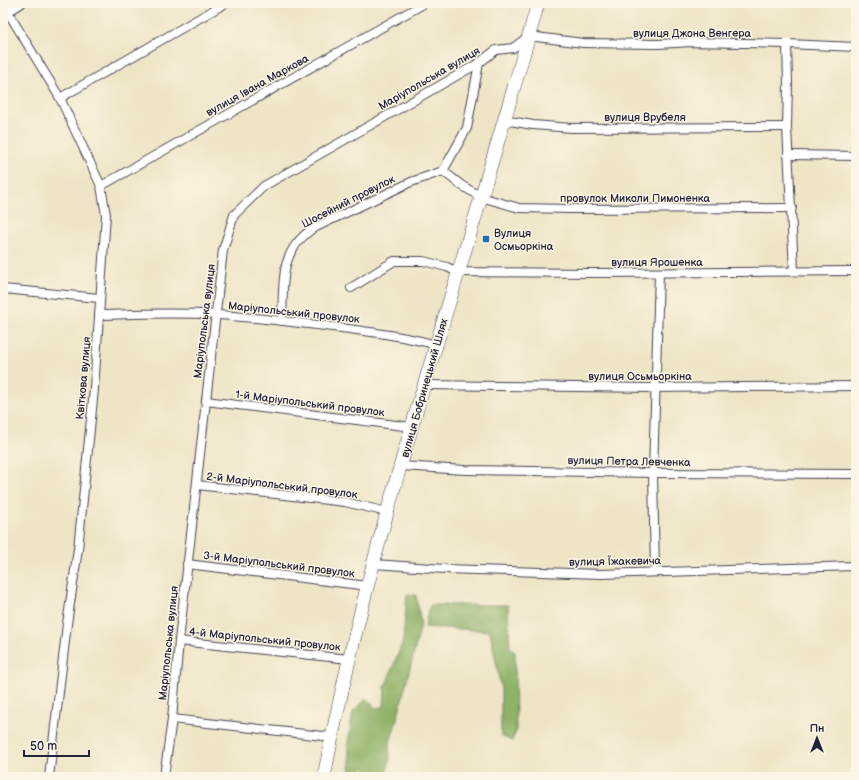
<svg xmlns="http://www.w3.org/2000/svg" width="859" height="780" viewBox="0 0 859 780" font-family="'Balsamiq Sans',sans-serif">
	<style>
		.forest { fill: #8fb267; stroke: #586a51 }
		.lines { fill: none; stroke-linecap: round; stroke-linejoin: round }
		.minor-casing { stroke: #413f50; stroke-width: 10 }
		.primary-casing { stroke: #413f50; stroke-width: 14 }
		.minor { stroke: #fff; stroke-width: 8 }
		.primary { stroke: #fff; stroke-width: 13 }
		.poi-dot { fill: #1f6fb2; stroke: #fcf5e5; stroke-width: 1.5 }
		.labels { text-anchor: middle; stroke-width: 3; stroke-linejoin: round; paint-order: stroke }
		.street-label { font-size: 11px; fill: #22223b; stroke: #fcf5e5 }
		.poi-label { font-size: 11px; fill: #22223b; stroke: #fcf5e5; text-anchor: start }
	</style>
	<rect width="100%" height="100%" fill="#fcf5e5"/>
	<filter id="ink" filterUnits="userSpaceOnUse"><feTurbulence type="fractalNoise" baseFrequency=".025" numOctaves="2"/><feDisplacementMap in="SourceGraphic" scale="8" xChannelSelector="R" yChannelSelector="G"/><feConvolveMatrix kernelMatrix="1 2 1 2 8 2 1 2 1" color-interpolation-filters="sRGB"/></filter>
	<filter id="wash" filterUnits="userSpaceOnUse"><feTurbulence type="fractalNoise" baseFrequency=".012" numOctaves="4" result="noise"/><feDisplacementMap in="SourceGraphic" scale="16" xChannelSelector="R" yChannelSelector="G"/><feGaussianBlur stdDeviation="0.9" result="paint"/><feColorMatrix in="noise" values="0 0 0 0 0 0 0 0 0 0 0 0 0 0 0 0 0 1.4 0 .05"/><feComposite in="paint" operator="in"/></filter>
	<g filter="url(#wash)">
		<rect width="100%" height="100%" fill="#eee5c6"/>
		<!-- forest -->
		<g class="forest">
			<polygon points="407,594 416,595 421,625 396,723 389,746 390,759 385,777 366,777 364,765 359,775 351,773 348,742 353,712 366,699 376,708 384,707 385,687 403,641"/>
			<polygon points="431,605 508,605 510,649 515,652 516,732 512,741 501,736 501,688 490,631 425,627 428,610"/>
		</g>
	</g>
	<g filter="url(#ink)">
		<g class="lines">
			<!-- minor casing -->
			<g class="minor-casing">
				<g id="minor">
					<polyline points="3,4 60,98 101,186 106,215 94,389 78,549 67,624 49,777"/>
					<polyline points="8,12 22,3"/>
					<polyline points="787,44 788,84 787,127 794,271"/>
					<polyline points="479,63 467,128 443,171 461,185 481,197 519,208 570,209 792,208"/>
					<polyline points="60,98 226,3"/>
					<polyline points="504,120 533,125 572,128 787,127"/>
					<polyline points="788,155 856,156"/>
					<polyline points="101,186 425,3"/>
					<polyline points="351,288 394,261 423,261 447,267 457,272 594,273 856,271"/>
					<polyline points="3,289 99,298"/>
					<path d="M 99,315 C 138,314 178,312 217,315 C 254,317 290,322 326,326 C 363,331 400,335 437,345"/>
					<path d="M 282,321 C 284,283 278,253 312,229 L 411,182 L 443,171"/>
					<polyline points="425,385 654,388 856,386"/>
					<polyline points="206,401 412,427"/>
					<polyline points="401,466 465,470 653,473 856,474"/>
					<polyline points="197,485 345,502 387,512"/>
					<polyline points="187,564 368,586"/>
					<polyline points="374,564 445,569 601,574 856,566"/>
					<polyline points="655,572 653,473 659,273"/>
					<polyline points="179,641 349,659"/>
					<polyline points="172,719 332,737"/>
					<polyline points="164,777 172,719 179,641 223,250 234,215 264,186 479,63 496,50 513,48 529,36 583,43 658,44 692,42 787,44 856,47"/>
				</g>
			</g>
			<!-- primary casing -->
			<g class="primary-casing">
				<path id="primary" d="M 324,777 C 374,514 467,261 538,3"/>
			</g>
			<!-- minor -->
			<use href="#minor" class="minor"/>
			<!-- primary -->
			<use href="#primary" class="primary"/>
		</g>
	</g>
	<!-- markers -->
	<rect class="poi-dot" x="482" y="235" width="8" height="8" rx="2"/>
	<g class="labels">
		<!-- street labels -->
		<g class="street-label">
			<text x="692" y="37">вулиця Джона Венгера</text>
			<text transform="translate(429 78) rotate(-30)" y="4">Маріупольська вулиця</text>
			<text transform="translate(257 85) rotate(-29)" y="4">вулиця Івана Маркова</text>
			<text x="645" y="121">вулиця Врубеля</text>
			<text x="635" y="202">провулок Миколи Пимоненка</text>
			<text transform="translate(348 201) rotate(-27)" y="4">Шосейний провулок</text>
			<text x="657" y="266">вулиця Ярошенка</text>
			<text transform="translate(294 312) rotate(6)" y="4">Маріупольський провулок</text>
			<text transform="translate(204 321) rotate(-83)" y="4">Маріупольська вулиця</text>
			<text x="640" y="380">вулиця Осьмьоркіна</text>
			<text transform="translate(83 378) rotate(-85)" y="4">Квіткова вулиця</text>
			<text transform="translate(424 388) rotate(-74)" y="4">вулиця Бобринецький Шлях</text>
			<text transform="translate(310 403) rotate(7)" y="4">1-й Маріупольський провулок</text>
			<text transform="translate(629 461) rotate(1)" y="4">вулиця Петра Левченка</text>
			<text transform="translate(282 485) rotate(7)" y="4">2-й Маріупольський провулок</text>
			<text transform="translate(615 561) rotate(-1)" y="4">вулиця Їжакевича</text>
			<text transform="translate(279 564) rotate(7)" y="4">3-й Маріупольський провулок</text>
			<text transform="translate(265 639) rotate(6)" y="4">4-й Маріупольський провулок</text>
			<text transform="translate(168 643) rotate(-84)" y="4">Маріупольська вулиця</text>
		</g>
		<!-- poi labels -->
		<g class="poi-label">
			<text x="494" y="237">Вулиця<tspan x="494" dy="13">Осмьоркіна</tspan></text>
		</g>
	</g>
	<!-- margin -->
	<rect width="859" height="780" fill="none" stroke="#fcf5e5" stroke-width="16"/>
	<!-- north arrow -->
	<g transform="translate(817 738)" stroke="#fcf5e5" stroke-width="3" paint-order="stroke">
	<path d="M0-3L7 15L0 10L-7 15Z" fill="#22223b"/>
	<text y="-6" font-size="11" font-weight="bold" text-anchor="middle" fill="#22223b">Пн</text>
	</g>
	<!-- scale -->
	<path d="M24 750v6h65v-6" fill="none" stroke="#22223b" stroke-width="2"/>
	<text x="30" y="750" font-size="12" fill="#22223b" stroke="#fcf5e5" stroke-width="3" paint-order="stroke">50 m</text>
</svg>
